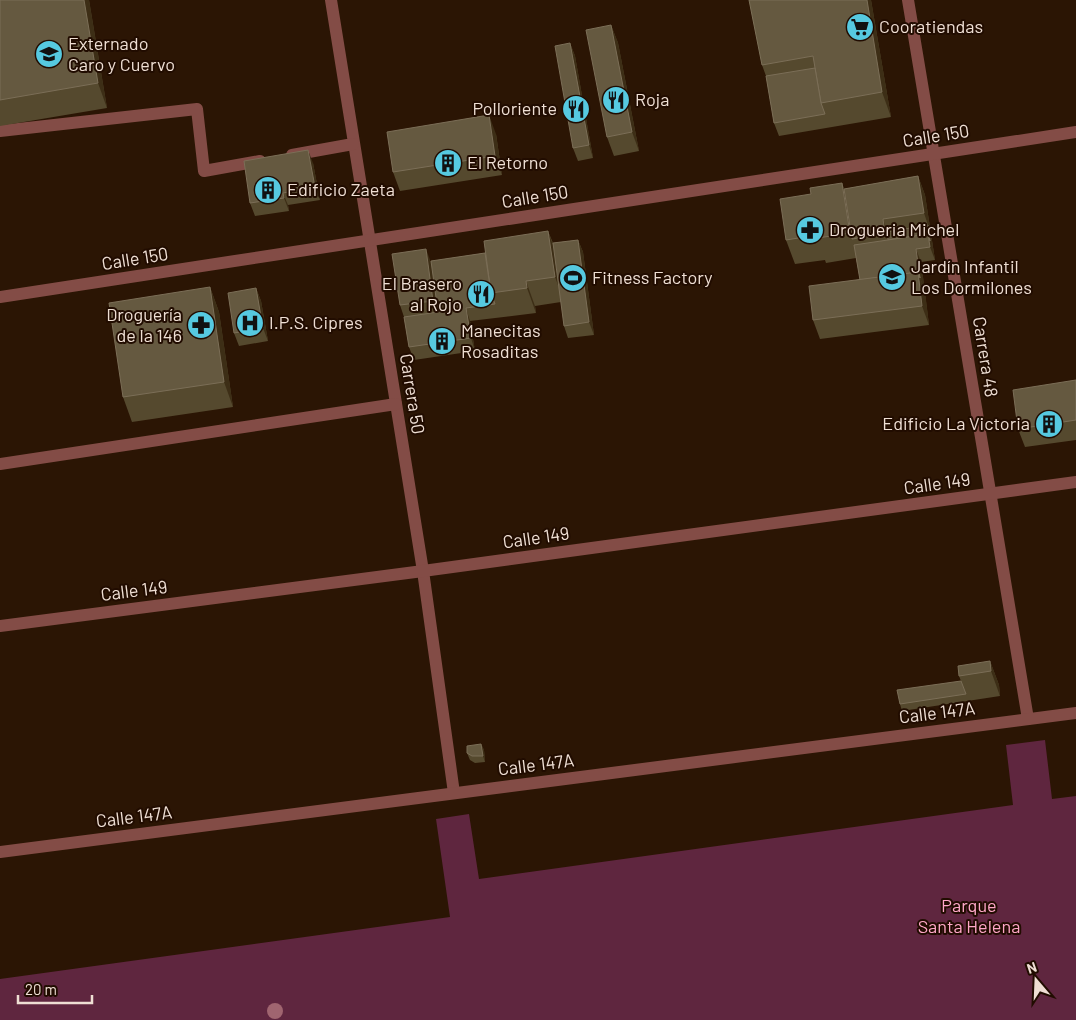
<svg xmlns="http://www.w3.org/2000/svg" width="1076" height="1020" viewBox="0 0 1076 1020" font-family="Barlow,sans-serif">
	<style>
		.green { fill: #5f263f }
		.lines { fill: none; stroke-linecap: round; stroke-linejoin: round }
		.minor { stroke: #834c46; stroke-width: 12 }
		.tree { fill: #a06570 }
		.wall { fill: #55492e }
		.shaded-wall { fill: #3d2e16 }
		.building { fill: #655940; stroke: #7b6e57 }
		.labels { text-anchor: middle; stroke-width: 4; stroke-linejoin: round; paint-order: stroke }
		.poi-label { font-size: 18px; fill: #efdfd4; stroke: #210c00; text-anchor: start }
		.street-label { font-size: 18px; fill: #efdfd4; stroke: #210c00 }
		.park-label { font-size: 18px; fill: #ffa7c8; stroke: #210c00 }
	</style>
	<rect width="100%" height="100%" fill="#2b1504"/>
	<!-- green -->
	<polygon class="green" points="1045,740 1052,799 1076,796 1076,1020 0,1020 0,979 450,917 436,819 469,814 479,879 1013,805 1006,745"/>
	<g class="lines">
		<!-- minor -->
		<g class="minor">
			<polyline points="331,0 423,571 454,793"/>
			<polyline points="908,0 1028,719"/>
			<polyline points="0,131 197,109 204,171 260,161"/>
			<polyline points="292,155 353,144"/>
			<polyline points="0,297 1076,132"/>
			<polyline points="0,464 396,404"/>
			<polyline points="0,626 423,571 1076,482"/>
			<polyline points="0,852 1076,713"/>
		</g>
	</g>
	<!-- trees -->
	<circle class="tree" cx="275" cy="1011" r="8"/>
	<!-- wall -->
	<g class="wall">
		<polygon points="0,0 89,0 107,108 0,126"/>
		<polygon points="749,0 871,0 891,117 779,136 774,123 766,76 762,65"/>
		<polygon points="611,25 618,43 639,151 614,156 607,137"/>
		<polygon points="570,43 575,56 593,158 578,161 573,148"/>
		<polygon points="496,134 502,175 400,191 393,172"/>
		<polygon points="313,163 320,200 288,205 289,211 255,216 250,203"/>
		<polygon points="918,176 925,195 935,260 921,262 929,325 820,339 813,320 860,280 856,258 826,263 825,260 795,264 786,240 811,194 842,183 844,189"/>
		<polygon points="548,231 553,243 578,240 583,252 594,335 568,338 564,326 561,302 535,306 536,313 470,321 475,351 414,360 409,347 404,317 400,305 431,261 485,253"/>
		<polygon points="210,287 219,312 233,407 132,422 123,397"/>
		<polygon points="256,288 261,301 268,341 239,346 234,333"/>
		<polygon points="1076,380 1076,440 1025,447 1018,429"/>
		<polygon points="990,661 999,685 1000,696 902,711 900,704 961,681 959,676"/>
		<polygon points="481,744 484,750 485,762 475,763 470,760 467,753"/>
	</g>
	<!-- shaded-wall -->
	<g class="shaded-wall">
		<polygon points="84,0 89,0 107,108 98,83"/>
		<polygon points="867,0 871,0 891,117 882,92"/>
		<polygon points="611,25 618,43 639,151 632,132"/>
		<polygon points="570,43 575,56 593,158 589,145"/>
		<polygon points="489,115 496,134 502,175 495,156"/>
		<polygon points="308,150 313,163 320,200 315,187"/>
		<polygon points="918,176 925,195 933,247 930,241 928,225 924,213"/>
		<polygon points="842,183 851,208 852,239 850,233"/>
		<polygon points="283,193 288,205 289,211 284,198"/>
		<polygon points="883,219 889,238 890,247 885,234"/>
		<polygon points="548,231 557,256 564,301 555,277"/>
		<polygon points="928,234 933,247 935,260 930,247"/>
		<polygon points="578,240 583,252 594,335 589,322"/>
		<polygon points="426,249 435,273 442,325 433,301"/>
		<polygon points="916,249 921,262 925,291 920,278"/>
		<polygon points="918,272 925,291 929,325 922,306"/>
		<polygon points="526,281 535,306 536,313 527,288"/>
		<polygon points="210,287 219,312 233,407 224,382"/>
		<polygon points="256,288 261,301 268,341 263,328"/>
		<polygon points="466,308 470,321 475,351 471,338"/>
		<polygon points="990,661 999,685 1000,696 991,671"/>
		<polygon points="481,744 484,750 485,762 483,756"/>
	</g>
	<!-- building -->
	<g class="building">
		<polygon points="0,0 84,0 98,83 0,100"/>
		<polygon points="749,0 867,0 882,92 821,103 813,56 762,65"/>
		<polygon points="611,25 632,132 607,137 586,30"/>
		<polygon points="570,43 589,145 573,148 555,46"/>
		<polygon points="815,68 821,103 825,114 774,123 766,76"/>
		<polygon points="489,115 495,156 393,172 387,132"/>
		<polygon points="308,150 315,187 283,193 284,198 250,203 244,161"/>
		<polygon points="918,176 924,213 883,219 885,234 852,239 844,189"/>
		<polygon points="842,183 850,233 818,238 817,235 786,240 780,199 811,194 810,188"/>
		<polygon points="928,225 930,241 928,234 888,240 887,232"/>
		<polygon points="548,231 555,277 526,281 527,288 491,293 484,241"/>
		<polygon points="928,234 930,247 916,249 920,278 918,272 860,280 854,245"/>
		<polygon points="578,240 589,322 564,326 553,243"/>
		<polygon points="426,249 433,301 400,305 392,254"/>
		<polygon points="485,253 491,293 495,304 466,308 471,338 409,347 404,317 438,312 431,261"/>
		<polygon points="918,272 922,306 813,320 809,286"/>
		<polygon points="210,287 224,382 123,397 109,303"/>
		<polygon points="256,288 263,328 234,333 228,293"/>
		<polygon points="1076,380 1076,420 1018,429 1013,390"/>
		<polygon points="990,661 991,671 959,676 958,666"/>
		<polygon points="961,681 966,694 900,704 897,690"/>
		<polygon points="481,744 483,756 472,756 467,753 467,746"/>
	</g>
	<!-- icons -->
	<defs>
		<g id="supermarket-disc" transform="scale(1.4375)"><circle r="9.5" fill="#56c9e0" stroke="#210c00"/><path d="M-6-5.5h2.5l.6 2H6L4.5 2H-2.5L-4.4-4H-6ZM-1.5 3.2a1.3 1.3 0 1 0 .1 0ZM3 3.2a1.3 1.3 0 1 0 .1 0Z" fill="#111"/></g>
		<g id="school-disc" transform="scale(1.4375)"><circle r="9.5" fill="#56c9e0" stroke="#210c00"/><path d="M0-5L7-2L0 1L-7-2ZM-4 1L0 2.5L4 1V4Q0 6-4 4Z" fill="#111"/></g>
		<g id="restaurant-disc" transform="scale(1.4375)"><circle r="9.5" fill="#56c9e0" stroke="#210c00"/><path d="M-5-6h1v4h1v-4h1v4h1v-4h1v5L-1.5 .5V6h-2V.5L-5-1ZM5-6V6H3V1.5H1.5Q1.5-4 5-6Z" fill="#111"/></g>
		<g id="building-disc" transform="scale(1.4375)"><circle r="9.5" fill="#56c9e0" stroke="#210c00"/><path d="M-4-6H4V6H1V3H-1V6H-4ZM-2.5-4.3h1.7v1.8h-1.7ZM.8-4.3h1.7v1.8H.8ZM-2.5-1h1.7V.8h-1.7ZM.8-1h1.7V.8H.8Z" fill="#111"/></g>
		<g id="pharmacy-disc" transform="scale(1.4375)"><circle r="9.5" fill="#56c9e0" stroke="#210c00"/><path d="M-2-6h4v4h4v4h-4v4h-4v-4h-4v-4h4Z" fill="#111"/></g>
		<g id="stadium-disc" transform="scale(1.4375)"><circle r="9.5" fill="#56c9e0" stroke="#210c00"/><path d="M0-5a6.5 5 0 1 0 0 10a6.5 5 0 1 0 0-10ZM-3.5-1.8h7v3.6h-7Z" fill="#111"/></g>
		<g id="hospital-disc" transform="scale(1.4375)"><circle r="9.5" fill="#56c9e0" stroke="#210c00"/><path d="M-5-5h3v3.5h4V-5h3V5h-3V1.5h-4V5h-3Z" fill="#111"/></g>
	</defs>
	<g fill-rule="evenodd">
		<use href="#supermarket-disc" x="860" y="27"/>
		<use href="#school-disc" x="49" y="54"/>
		<use href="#restaurant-disc" x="616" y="100"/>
		<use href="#restaurant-disc" x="576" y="109"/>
		<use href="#building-disc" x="448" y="163"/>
		<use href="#building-disc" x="268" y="190"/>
		<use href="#pharmacy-disc" x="810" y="230"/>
		<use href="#school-disc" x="892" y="277"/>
		<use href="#stadium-disc" x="573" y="278"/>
		<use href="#restaurant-disc" x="481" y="294"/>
		<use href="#hospital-disc" x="250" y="323"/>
		<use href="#pharmacy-disc" x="201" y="325"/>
		<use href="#building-disc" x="442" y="341"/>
		<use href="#building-disc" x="1049" y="424"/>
	</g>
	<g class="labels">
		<!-- poi labels -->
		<g class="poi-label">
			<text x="879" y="33">Cooratiendas</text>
			<text x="68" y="50">Externado<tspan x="68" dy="21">Caro y Cuervo</tspan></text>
			<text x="635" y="106">Roja</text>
			<text x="557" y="115" text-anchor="end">Polloriente</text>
			<text x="467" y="169">El Retorno</text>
			<text x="287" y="196">Edificio Zaeta</text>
			<text x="829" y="236">Drogueria Michel</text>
			<text x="911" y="273">Jardín Infantil<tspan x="911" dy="21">Los Dormilones</tspan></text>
			<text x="592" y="284">Fitness Factory</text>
			<text x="462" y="290" text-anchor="end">El Brasero<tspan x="462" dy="21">al Rojo</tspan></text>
			<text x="182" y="321" text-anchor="end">Droguería<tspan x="182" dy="21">de la 146</tspan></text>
			<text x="269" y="329">I.P.S. Cipres</text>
			<text x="461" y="337">Manecitas<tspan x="461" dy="21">Rosaditas</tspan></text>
			<text x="1030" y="430" text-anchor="end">Edificio La Victoria</text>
		</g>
		<!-- street labels -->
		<g class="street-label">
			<text transform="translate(936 136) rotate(-9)" y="6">Calle 150</text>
			<text transform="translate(535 197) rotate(-9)" y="6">Calle 150</text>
			<text transform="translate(135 259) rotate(-9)" y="6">Calle 150</text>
			<text transform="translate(985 357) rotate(81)" y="6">Carrera 48</text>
			<text transform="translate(412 394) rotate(81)" y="6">Carrera 50</text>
			<text transform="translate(937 484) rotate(-8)" y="6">Calle 149</text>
			<text transform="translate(536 538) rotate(-8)" y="6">Calle 149</text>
			<text transform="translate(134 591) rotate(-7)" y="6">Calle 149</text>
			<text transform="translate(937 713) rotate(-7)" y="6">Calle 147A</text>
			<text transform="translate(536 765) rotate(-7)" y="6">Calle 147A</text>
			<text transform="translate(134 817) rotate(-7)" y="6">Calle 147A</text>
		</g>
		<!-- park labels -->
		<g class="park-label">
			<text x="969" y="912">Parque<tspan x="969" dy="21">Santa Helena</tspan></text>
		</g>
	</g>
	<!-- north arrow -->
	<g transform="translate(1036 980) rotate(341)" stroke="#210c00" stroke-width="4" paint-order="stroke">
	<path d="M0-4L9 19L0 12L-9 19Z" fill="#efdfd4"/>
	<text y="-8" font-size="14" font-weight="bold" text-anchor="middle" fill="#efdfd4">N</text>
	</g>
	<!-- scale -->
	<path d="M18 995v8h74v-8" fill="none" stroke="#efdfd4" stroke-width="2.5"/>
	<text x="25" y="995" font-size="15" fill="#efdfd4" stroke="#210c00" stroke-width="4" paint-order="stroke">20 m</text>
</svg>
